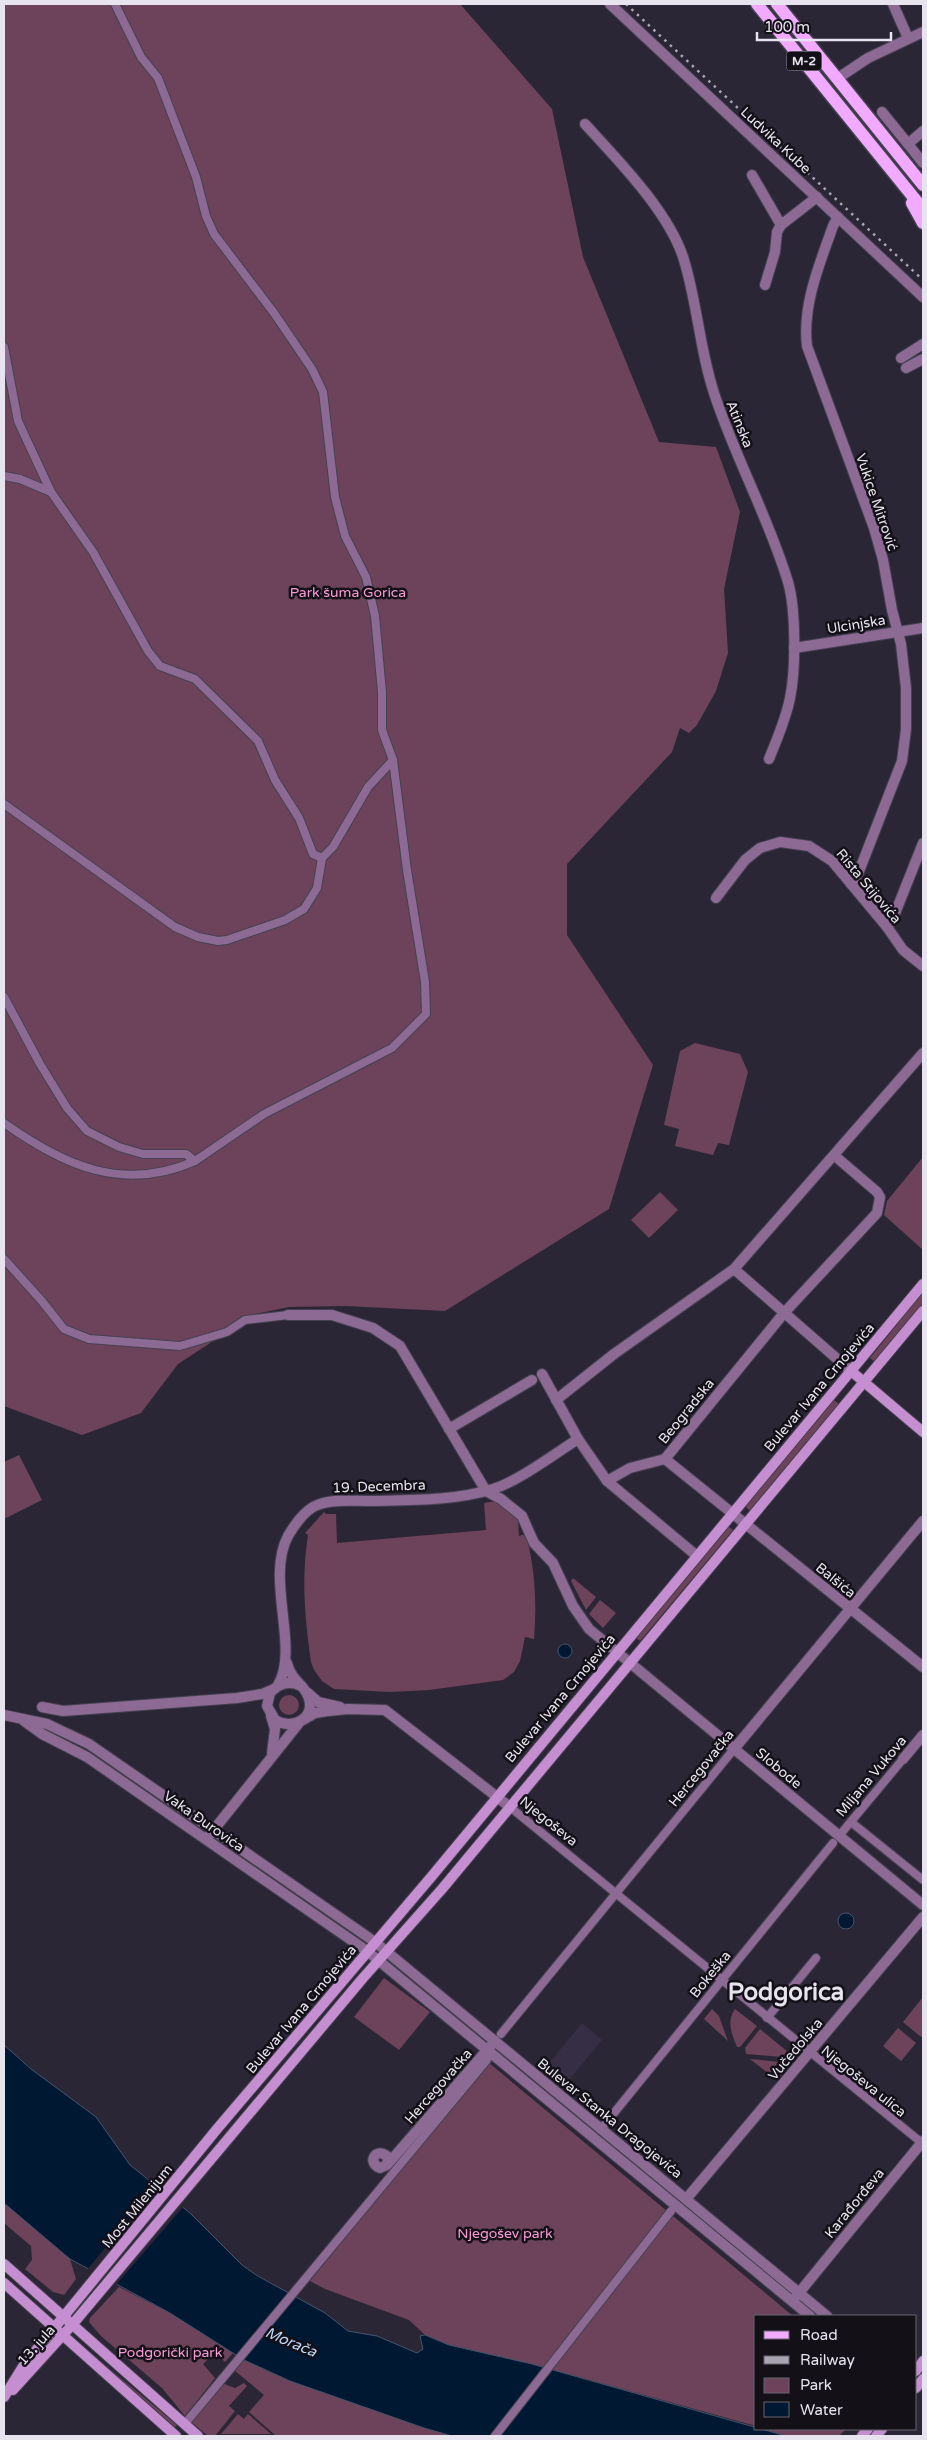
<svg xmlns="http://www.w3.org/2000/svg" width="927" height="2440" viewBox="0 0 927 2440" font-family="'Varela Round',sans-serif">
	<style>
		.built { fill: #352e44 }
		.green { fill: #6c435b }
		.water { fill: #011833; stroke: #46556b }
		.pier { fill: #2b2636 }
		.lines { fill: none; stroke-linecap: round; stroke-linejoin: round }
		.pedestrian-casing { stroke: #454150; stroke-width: 10 }
		.minor-casing { stroke: #454150; stroke-width: 12 }
		.tertiary-casing { stroke: #454150; stroke-width: 12 }
		.secondary-casing { stroke: #454150; stroke-width: 12 }
		.primary-casing { stroke: #454150; stroke-width: 15 }
		.pedestrian { stroke: #8c6a93; stroke-width: 8 }
		.minor { stroke: #8c6a93; stroke-width: 10 }
		.tertiary { stroke: #8c6a93; stroke-width: 10 }
		.secondary { stroke: #c58ed0; stroke-width: 10 }
		.primary { stroke: #f1aaff; stroke-width: 12 }
		.rail { stroke: #aaa7b3; stroke-width: 2.5; stroke-dasharray: 2.5 5; stroke-linecap: butt }
		.labels { text-anchor: middle; stroke-width: 5; stroke-linejoin: round; paint-order: stroke }
		.shield { fill: #131018; stroke: #a7a4ae; stroke-width: 1 }
		.shield-label { font-size: 12px; font-weight: bold; fill: #e7e4ef }
		.street-label { font-size: 14px; fill: #e7e4ef; stroke: #131018 }
		.park-label { font-size: 14px; fill: #fb9bd5; stroke: #131018 }
		.water-label { font-size: 15px; font-style: italic; fill: #bdd7f7; stroke: #131018 }
		.town-label { font-size: 24px; font-weight: bold; fill: #e7e4ef; stroke: #131018 }
	</style>
	<rect width="100%" height="100%" fill="#2b2636"/>
	<!-- built -->
	<polygon class="built" points="582,2023 602,2040 564,2086 544,2069"/>
	<!-- green -->
	<g class="green">
		<polygon points="4,4 460,4 552,109 583,257 659,442 716,447 740,512 724,589 728,653 716,691 697,725 689,733 680,728 672,752 567,864 567,935 653,1065 609,1209 445,1311 346,1306 289,1307 241,1317 227,1332 178,1364 141,1413 82,1435 4,1406"/>
		<polygon points="695,1043 740,1054 748,1072 729,1145 718,1143 713,1155 675,1146 679,1129 664,1125 680,1051"/>
		<polygon points="923,1157 923,1250 884,1215 887,1201"/>
		<polygon points="660,1192 678,1210 649,1238 631,1220"/>
		<polygon points="923,1292 923,1303 875,1362 870,1358"/>
		<polygon points="834,1400 839,1404 750,1511 745,1506"/>
		<polygon points="19,1455 42,1500 4,1519 4,1462"/>
		<path d="M 497,1501 L 518,1519 L 519,1536 L 526,1534 C 535,1569 537,1603 534,1639 L 525,1637 L 520,1661 L 514,1672 L 503,1680 L 429,1690 L 390,1692 L 334,1689 L 322,1681 L 314,1670 L 311,1662 C 305,1619 301,1579 308,1535 L 305,1533 L 324,1512 L 326,1514 L 336,1514 L 337,1543 L 486,1530 L 484,1503 Z"/>
		<polygon points="728,1526 733,1530 640,1641 635,1637"/>
		<polygon points="573,1578 596,1597 586,1610 571,1581"/>
		<polygon points="600,1600 616,1613 603,1628 589,1614"/>
		<circle cx="289" cy="1705" r="10"/>
		<polygon points="384,1978 430,2012 399,2050 354,2017"/>
		<polygon points="923,1997 923,2034 921,2037 903,2022"/>
		<polygon points="712,2009 719,2016 728,2041 704,2019"/>
		<path d="M 735,2009 L 757,2026 L 740,2047 L 737,2047 C 732,2035 726,2021 735,2009 Z"/>
		<polygon points="898,2028 916,2043 901,2061 883,2046"/>
		<polygon points="760,2029 794,2057 794,2058 746,2054 745,2048"/>
		<polygon points="750,2059 791,2063 777,2080"/>
		<polygon points="488,2062 793,2316 756,2316 756,2426 532,2364 449,2345 425,2335 409,2320 325,2289 310,2281"/>
		<polygon points="4,2203 70,2259 76,2279 64,2295 53,2292 25,2269 32,2260 31,2246 4,2223"/>
		<polygon points="119,2287 170,2313 233,2353 225,2362 215,2352 203,2364 215,2378 185,2416 162,2388 101,2336 89,2322 90,2318"/>
		<polygon points="81,2345 177,2425 175,2427 82,2348"/>
		<polygon points="244,2360 290,2381 452,2436 276,2436 249,2412 264,2395 234,2370"/>
		<polygon points="222,2383 235,2388 244,2383 247,2386 229,2406 235,2411 215,2436 208,2436 189,2420"/>
		<polygon points="238,2414 244,2419 248,2414 271,2434 221,2434"/>
		<polygon points="764,2429 846,2429 839,2436 786,2436"/>
	</g>
	<!-- water -->
	<g class="water">
		<circle cx="565" cy="1651" r="7"/>
		<circle cx="846" cy="1921" r="8"/>
		<polygon points="4,2045 31,2069 96,2117 130,2165 190,2213 242,2265 256,2275 325,2313 348,2331 377,2336 417,2353 423,2349 420,2336 425,2335 449,2345 532,2364 786,2436 452,2436 424,2428 290,2381 244,2360 170,2313 70,2259 4,2203"/>
	</g>
	<!-- pier -->
	<polygon class="pier" points="158,2185 184,2206 114,2287 86,2271"/>
	<g class="lines">
		<!-- pedestrian casing -->
		<g class="pedestrian-casing">
			<g id="pedestrian">
				<polyline points="4,347 18,421 51,492 93,552 148,651 160,666 195,679 258,741 275,780 299,818 313,854 322,858 317,888 304,909 285,920 227,940 218,941 198,937 175,927 4,804"/>
				<polyline points="4,476 20,479 51,492"/>
				<polyline points="322,858 333,847 368,787 393,760"/>
				<polyline points="4,997 40,1064 67,1108 87,1131 119,1147 143,1154 186,1154 195,1161 264,1114 392,1048 426,1014 425,982 407,870 393,760 382,730 382,692 375,616 366,577 345,536 335,497 323,392 312,369 274,313 214,234 206,216 196,177 158,78 141,57 115,4"/>
				<path d="M 4,1123 C 63,1165 123,1193 195,1161"/>
				<polyline points="4,1259 41,1300 64,1329 89,1339 180,1346 227,1332 245,1320 288,1315"/>
				<polyline points="510,1807 922,2143"/>
				<polyline points="851,1822 923,1880"/>
				<polyline points="839,1836 903,1759"/>
				<polyline points="767,2018 816,1958"/>
				<polyline points="501,2034 734,1749"/>
				<polyline points="601,2129 833,1843"/>
				<polyline points="188,2420 487,2060"/>
				<polyline points="495,2436 671,2211"/>
			</g>
		</g>
		<!-- minor casing -->
		<g class="minor-casing">
			<g id="minor">
				<polyline points="610,4 923,297"/>
				<polyline points="893,4 908,38"/>
				<polyline points="838,78 868,58 923,32"/>
				<polyline points="882,112 908,144"/>
				<path d="M 585,124 C 618,160 670,213 684,260 C 698,306 700,354 716,399 C 737,461 769,519 788,582 C 796,609 796,670 790,698 C 786,719 777,739 769,759"/>
				<polyline points="923,131 908,144 923,163"/>
				<polyline points="752,175 781,225 817,197"/>
				<path d="M 838,217 L 833,226 C 820,263 802,305 807,346 L 874,528 L 883,560 L 892,610 L 901,644 L 906,688 L 906,729 L 902,761 L 858,874 L 851,884"/>
				<polyline points="765,285 775,252 777,232 781,225"/>
				<polyline points="901,358 923,344"/>
				<polyline points="906,368 923,359"/>
				<polyline points="794,648 923,628"/>
				<polyline points="716,898 745,860 760,848 780,842 809,846 832,861 887,927 903,950 923,966"/>
				<polyline points="887,927 894,916 923,843"/>
				<polyline points="734,1269 851,1371"/>
				<polyline points="288,1315 332,1315 373,1328 400,1346 486,1491 501,1499 522,1516 534,1543 553,1563 573,1606 589,1629 923,1905"/>
				<polyline points="542,1374 578,1439 607,1481 697,1556"/>
				<polyline points="556,1400 614,1354 734,1269 923,1053"/>
				<polyline points="449,1429 532,1380"/>
				<polyline points="665,1459 784,1313 877,1213 880,1197 877,1192 835,1156"/>
				<polyline points="665,1459 923,1667"/>
				<polyline points="607,1481 630,1468 665,1459"/>
				<path d="M 287,1663 C 292,1682 303,1683 308,1696 C 317,1718 292,1731 275,1720 L 267,1706 L 270,1693 C 279,1683 289,1680 301,1686"/>
				<path d="M 278,1685 C 300,1648 265,1579 288,1536 C 295,1524 306,1508 320,1504 C 334,1499 353,1501 369,1501 C 409,1500 454,1501 493,1489 C 517,1482 556,1453 578,1439"/>
				<polyline points="308,1693 318,1702 340,1707"/>
				<polyline points="42,1707 63,1711 237,1698 262,1694 274,1689"/>
				<polyline points="271,1716 275,1729 272,1753"/>
				<polyline points="303,1720 315,1713 328,1711 348,1709 385,1710 510,1807"/>
				<polyline points="734,1749 923,1521"/>
				<polyline points="903,1759 923,1735"/>
				<polyline points="208,1837 299,1723"/>
				<path d="M 388,2163 L 387,2156 C 375,2147 367,2163 380,2168 L 387,2165 L 495,2041"/>
				<polyline points="687,2198 923,1917"/>
				<polyline points="794,2299 923,2141"/>
			</g>
		</g>
		<!-- tertiary casing -->
		<g class="tertiary-casing">
			<g id="tertiary">
				<polyline points="4,1715 47,1724 89,1744 375,1942 827,2316"/>
				<polyline points="24,1721 42,1734 87,1757 367,1951 810,2316"/>
			</g>
		</g>
		<!-- secondary casing -->
		<g class="secondary-casing">
			<g id="secondary">
				<polyline points="851,1371 923,1432"/>
				<polyline points="4,2264 198,2436"/>
				<polyline points="4,2283 176,2436"/>
				<polyline points="916,2371 923,2361"/>
				<polyline points="916,2388 923,2379"/>
				<polyline points="13,2390 72,2325 363,1978 442,1889 923,1311"/>
				<polyline points="4,2397 24,2365 217,2129 432,1876 923,1284"/>
				<polyline points="862,2436 868,2429"/>
				<polyline points="876,2436 882,2429"/>
			</g>
		</g>
		<!-- primary casing -->
		<g class="primary-casing">
			<g id="primary">
				<polyline points="757,4 923,209"/>
				<polyline points="777,4 923,185"/>
				<polyline points="912,203 923,223"/>
			</g>
		</g>
		<!-- pedestrian -->
		<use href="#pedestrian" class="pedestrian"/>
		<!-- minor -->
		<use href="#minor" class="minor"/>
		<!-- tertiary -->
		<use href="#tertiary" class="tertiary"/>
		<!-- secondary -->
		<use href="#secondary" class="secondary"/>
		<!-- primary -->
		<use href="#primary" class="primary"/>
		<!-- rail -->
		<polyline class="rail" points="626,4 923,280"/>
	</g>
	<g class="labels">
		<!-- shield labels -->
		<rect class="shield" x="786.5" y="51.5" width="35" height="19" rx="4"/>
		<g class="shield-label">
			<text x="804" y="65">M-2</text>
		</g>
		<!-- street labels -->
		<g class="street-label">
			<text transform="translate(776 140) rotate(43)" y="5">Ludvika Kube</text>
			<text transform="translate(740 424) rotate(68)" y="5">Atinska</text>
			<text transform="translate(877 502) rotate(71)" y="5">Vukice Mitrović</text>
			<text transform="translate(856 624) rotate(-9)" y="5">Ulcinjska</text>
			<text transform="translate(869 886) rotate(50)" y="5">Rista Stijovića</text>
			<text transform="translate(819 1387) rotate(-50)" y="5">Bulevar Ivana Crnojevića</text>
			<text transform="translate(686 1411) rotate(-51)" y="5">Beogradska</text>
			<text transform="translate(379 1486) rotate(-2)" y="5">19. Decembra</text>
			<text transform="translate(836 1580) rotate(39)" y="5">Balšića</text>
			<text transform="translate(560 1698) rotate(-50)" y="5">Bulevar Ivana Crnojevića</text>
			<text transform="translate(701 1768) rotate(-51)" y="5">Hercegovačka</text>
			<text transform="translate(779 1768) rotate(40)" y="5">Slobode</text>
			<text transform="translate(871 1776) rotate(-50)" y="5">Miljana Vukova</text>
			<text transform="translate(204 1821) rotate(35)" y="5">Vaka Đurovića</text>
			<text transform="translate(549 1821) rotate(39)" y="5">Njegoševa</text>
			<text transform="translate(710 1974) rotate(-51)" y="5">Bokeška</text>
			<text transform="translate(301 2009) rotate(-50)" y="5">Bulevar Ivana Crnojevića</text>
			<text transform="translate(795 2049) rotate(-50)" y="5">Vučedolska</text>
			<text transform="translate(864 2081) rotate(39)" y="5">Njegoševa ulica</text>
			<text transform="translate(438 2086) rotate(-49)" y="5">Hercegovačka</text>
			<text transform="translate(610 2118) rotate(39)" y="5">Bulevar Stanka Dragojevića</text>
			<text transform="translate(854 2203) rotate(-51)" y="5">Karađorđeva</text>
			<text transform="translate(137 2206) rotate(-51)" y="5">Most Milenijum</text>
			<text transform="translate(36 2345) rotate(-48)" y="5">13. jula</text>
		</g>
		<!-- park labels -->
		<g class="park-label">
			<text x="348" y="597">Park šuma Gorica</text>
			<text x="505" y="2238">Njegošev park</text>
			<text x="170" y="2357">Podgorički park</text>
		</g>
		<!-- water labels -->
		<g class="water-label">
			<text transform="translate(291 2342) rotate(23)" y="5">Morača</text>
		</g>
		<!-- town labels -->
		<g class="town-label">
			<text x="786" y="2000">Podgorica</text>
		</g>
	</g>
	<!-- border -->
	<rect width="927" height="2440" fill="none" stroke="#e7e4ef" stroke-width="10"/>
	<!-- legend -->
	<rect x="754" y="2315" width="162" height="115" fill="#131018" stroke="#68656e"/>
	<rect x="764" y="2331" width="25" height="8" fill="#f1aaff" stroke="#68656e"/>
	<text x="800" y="2340" font-size="15" fill="#e7e4ef">Road</text>
	<rect x="764" y="2356" width="25" height="8" fill="#aaa7b3" stroke="#68656e"/>
	<text x="800" y="2365" font-size="15" fill="#e7e4ef">Railway</text>
	<rect x="764" y="2378" width="25" height="15" fill="#6c435b" stroke="#68656e"/>
	<text x="800" y="2390" font-size="15" fill="#e7e4ef">Park</text>
	<rect x="764" y="2402" width="25" height="15" fill="#011833" stroke="#68656e"/>
	<text x="800" y="2415" font-size="15" fill="#e7e4ef">Water</text>
	<!-- scale -->
	<path d="M757 32v8h134v-8" fill="none" stroke="#e7e4ef" stroke-width="2.5"/>
	<text x="764" y="32" font-size="15" fill="#e7e4ef" stroke="#131018" stroke-width="4" paint-order="stroke">100 m</text>
</svg>
